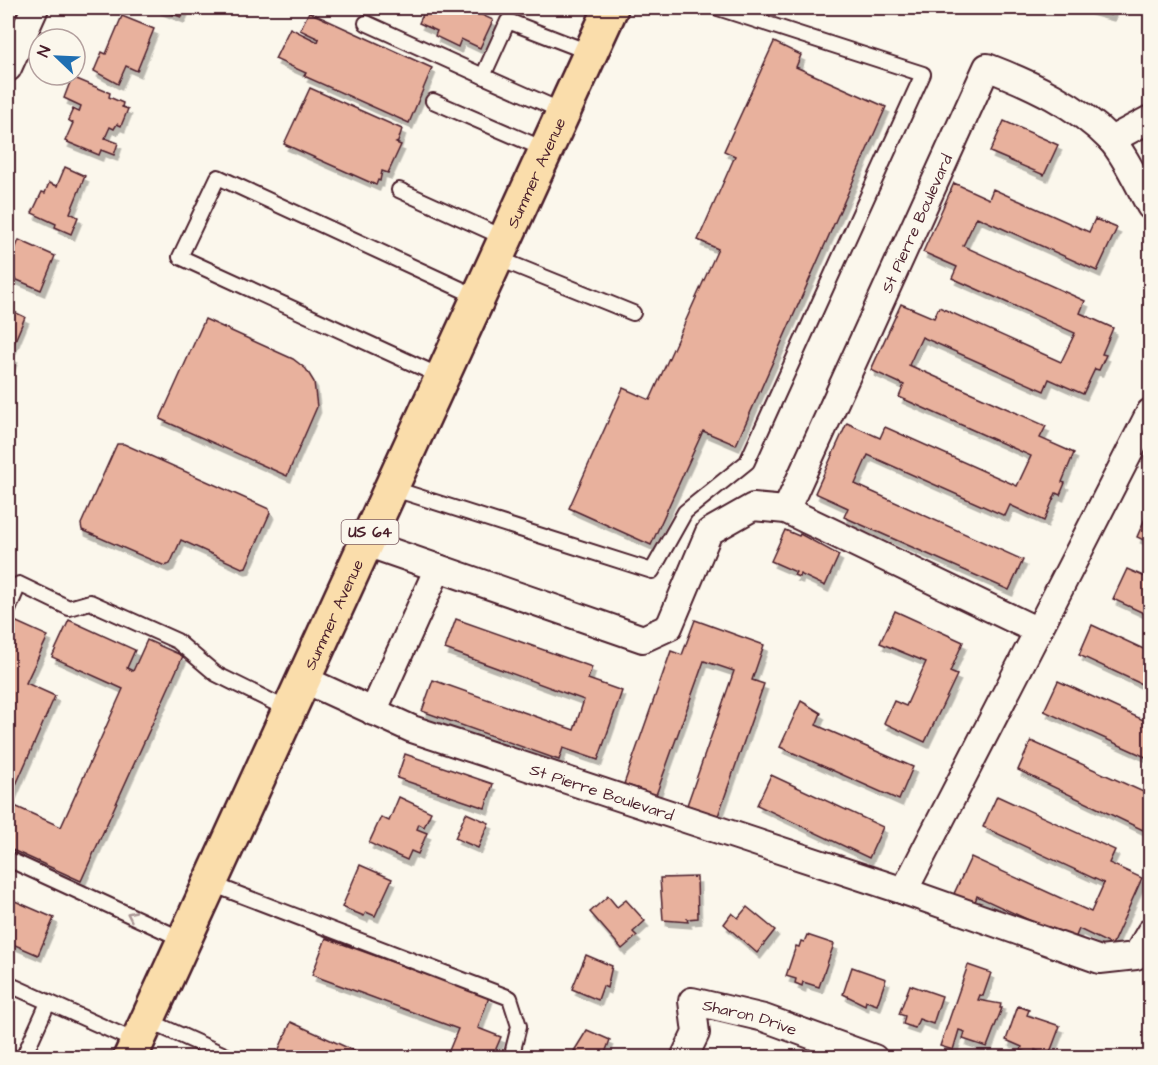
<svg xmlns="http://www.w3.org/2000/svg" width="1158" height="1065" viewBox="0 0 1158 1065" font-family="'Architects Daughter',sans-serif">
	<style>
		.building { fill: #e8b19d; stroke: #4a1f2b; stroke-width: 1.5; filter: url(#shadow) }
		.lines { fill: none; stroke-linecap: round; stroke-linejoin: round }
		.lane-casing { stroke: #4a1f2b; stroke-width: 18 }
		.street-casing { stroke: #4a1f2b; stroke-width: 30 }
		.primary-casing { stroke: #4a1f2b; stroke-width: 38 }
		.lane { stroke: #fbf7ec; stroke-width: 14 }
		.street { stroke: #fbf7ec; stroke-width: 26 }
		.primary { stroke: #faddab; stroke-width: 33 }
		.oneway { stroke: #ab9695 }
		.labels { text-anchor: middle; stroke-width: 6; stroke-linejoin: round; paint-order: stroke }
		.shield { fill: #fbf7ec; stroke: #7f6065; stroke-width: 1.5 }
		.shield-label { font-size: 15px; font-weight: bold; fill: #4a1f2b }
		.street-label { font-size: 16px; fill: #4a1f2b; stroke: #fbf7ec }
	</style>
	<defs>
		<filter id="shadow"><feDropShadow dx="3.5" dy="6" stdDeviation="0" flood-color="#0004"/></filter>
	</defs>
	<rect width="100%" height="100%" fill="#fbf7ec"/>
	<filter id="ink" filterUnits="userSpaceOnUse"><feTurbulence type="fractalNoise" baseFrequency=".0167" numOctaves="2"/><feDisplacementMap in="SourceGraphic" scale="12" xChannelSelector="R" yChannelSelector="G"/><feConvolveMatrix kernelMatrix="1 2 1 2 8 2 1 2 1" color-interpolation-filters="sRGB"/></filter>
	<g filter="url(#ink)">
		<!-- building -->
		<g class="building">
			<polygon points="157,8 185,8 181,17"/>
			<polygon points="426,8 467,8 493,20 480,48 461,39 458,47 435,36 437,31 419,23"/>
			<polygon points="1088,9 1088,8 1113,8 1111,15"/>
			<polygon points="309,12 432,68 409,123 304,76 306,73 275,59 290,28 318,42 319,39 300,30"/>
			<polygon points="122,16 154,29 137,71 126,66 118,84 94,71 102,52 106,54"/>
			<polygon points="774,42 801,55 796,67 886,107 736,445 703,431 651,545 569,508 623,388 650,400 718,249 698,240 735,156 724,151"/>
			<polygon points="72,77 110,93 109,97 123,103 122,107 128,109 121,126 117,124 114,129 110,127 105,138 118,143 114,155 101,150 99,155 65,141 73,123 68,120 73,109 79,112 81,106 64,98"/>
			<polygon points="310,88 402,129 398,142 396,143 401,145 388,173 382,171 380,181 378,180 376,185 284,144"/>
			<polygon points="1004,121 1058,145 1044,175 990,152"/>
			<polygon points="65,167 85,176 70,213 78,217 71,234 55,227 56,224 32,213 42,192 45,193 49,183 57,186"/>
			<polygon points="954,183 989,199 993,189 1089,232 1095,219 1117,228 1097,271 977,217 963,246 1085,301 1080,313 1113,328 1102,354 1106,355 1099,370 1095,369 1083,394 1049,379 1044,391 922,337 909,365 1046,426 1040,438 1074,453 1062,482 1065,483 1060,495 1056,493 1044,521 1010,505 1005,516 868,455 855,484 1023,560 1009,590 844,517 848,508 815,493 847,423 880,438 885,427 1017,486 1031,456 899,397 904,385 871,370 901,304 934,318 939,307 1061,362 1075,333 952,278 957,267 923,252"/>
			<polygon points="19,240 55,256 41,290 10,277 14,266 9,264"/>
			<polygon points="8,309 25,317 9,355 14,357 8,372"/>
			<polygon points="205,319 293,359 306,369 314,382 317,407 287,476 160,419"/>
			<polygon points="117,444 124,444 269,509 270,513 246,567 242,568 181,540 170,564 165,566 82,530 81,524"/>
			<polygon points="1150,507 1150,543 1137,537"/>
			<polygon points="785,530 799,536 800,534 839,555 825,586 800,574 799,577 794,575 796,572 771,561"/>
			<polygon points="1127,569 1150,579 1150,616 1113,599"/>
			<polygon points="895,611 963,642 950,672 957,675 925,742 884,723 894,701 906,706 926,662 880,643"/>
			<polygon points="10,619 48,636 26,683 55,696 8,803 8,624"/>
			<polygon points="456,619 592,667 588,679 622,691 598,760 563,748 559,760 422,711 433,680 574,730 584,700 445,649"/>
			<polygon points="69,620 135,650 127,668 133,671 147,640 183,656 81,881 8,848 8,803 61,827 123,689 52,657"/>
			<polygon points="695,620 764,645 752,680 764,684 718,816 687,805 734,671 704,661 656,795 624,784 671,651 682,655"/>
			<polygon points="1092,625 1150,652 1150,688 1079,655"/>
			<polygon points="1058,681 1150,723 1150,759 1044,711"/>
			<polygon points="801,701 821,713 816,725 913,767 899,800 780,747"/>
			<polygon points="1031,741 1150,795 1150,818 1143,830 1018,770"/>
			<polygon points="405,754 493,784 485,808 397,778"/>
			<polygon points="771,775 883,827 869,858 757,805"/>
			<polygon points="997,796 1115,850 1109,863 1142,878 1112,945 1079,929 1074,941 977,896 973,908 952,898 971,857 1091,912 1104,883 983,827"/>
			<polygon points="399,797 431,812 424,827 419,824 417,829 427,833 418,854 411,851 407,860 369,843 381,817 389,821"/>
			<polygon points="466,813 489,823 478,848 455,838"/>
			<polygon points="360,865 392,879 375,916 366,912 364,916 342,907"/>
			<polygon points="697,877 698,918 687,919 688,922 663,920 660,878"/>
			<polygon points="608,896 617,907 626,900 645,921 633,932 637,936 622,949 590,912"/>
			<polygon points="8,898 54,918 38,955 8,942"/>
			<polygon points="747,907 775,930 757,953 724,924 732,913 738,918"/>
			<polygon points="807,935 834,944 819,987 803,982 802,986 795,983 796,979 786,976 796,946 799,947 801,941 804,942"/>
			<polygon points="326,938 489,997 478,1028 501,1037 492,1058 446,1058 458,1029 312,975"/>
			<polygon points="586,955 612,966 607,988 603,986 598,1000 572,989"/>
			<polygon points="968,965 991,973 983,996 980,995 978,1000 1001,1004 1000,1008 1002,1008 987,1047 963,1039 965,1032 959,1030 953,1050 940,1046"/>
			<polygon points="852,967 886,979 877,1005 866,1001 865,1005 843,994"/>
			<polygon points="910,985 942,996 933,1024 919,1019 915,1028 903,1024 905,1016 899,1014"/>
			<polygon points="1018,1006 1029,1010 1027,1015 1060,1026 1049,1055 1035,1050 1034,1055 1021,1050 1022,1047 1006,1040"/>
			<polygon points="291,1022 370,1058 275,1058"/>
			<polygon points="587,1030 610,1040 605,1053 615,1058 580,1058 581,1054 574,1051"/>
		</g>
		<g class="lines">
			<!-- lane casing -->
			<g class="lane-casing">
				<g id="lane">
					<polyline points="366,23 483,76"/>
					<polyline points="433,101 546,150"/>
					<polyline points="564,112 483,76 508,21 591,53"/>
					<polyline points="399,190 505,238"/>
					<polyline points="497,258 633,313"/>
					<polyline points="442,377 180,257 218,177 478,297"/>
					<polyline points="391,488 652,571 685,512 747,462 923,74 718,8"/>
					<polyline points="8,610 19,584 69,608 90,602 177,641 216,674 289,710"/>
					<polyline points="8,859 184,940"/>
					<polyline points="209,883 510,998 519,1026 511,1058"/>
					<polyline points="8,984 137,1042"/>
					<polyline points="147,1020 231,1058"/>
					<polyline points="23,1058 48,1003"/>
				</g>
			</g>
			<!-- street casing -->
			<g class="street-casing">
				<g id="street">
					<polyline points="8,68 35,8"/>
					<polyline points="1111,140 1150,119"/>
					<path id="s1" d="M 786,510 L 987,67 C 1031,84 1077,105 1110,139 C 1125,154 1139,187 1150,206"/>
					<polyline points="366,543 643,639 669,627 709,532 753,507 786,510 1038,631 904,891"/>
					<polyline points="1038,631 1150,412"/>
					<path id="s2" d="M 303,679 L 412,729 L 904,891 L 1100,960 L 1136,956 L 1150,932"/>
					<polyline points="373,712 438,568"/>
					<path id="s3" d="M 684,1058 L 696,1033 L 692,1001 L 764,1018 L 874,1058"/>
				</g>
			</g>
			<!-- primary casing -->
			<g class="primary-casing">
				<g id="primary">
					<path id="s4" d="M 130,1058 L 611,8"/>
				</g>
			</g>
			<!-- lane -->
			<use href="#lane" class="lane"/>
			<!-- street -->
			<use href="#street" class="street"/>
			<!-- primary -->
			<use href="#primary" class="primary"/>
		</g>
		<!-- one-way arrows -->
		<defs><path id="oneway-chevron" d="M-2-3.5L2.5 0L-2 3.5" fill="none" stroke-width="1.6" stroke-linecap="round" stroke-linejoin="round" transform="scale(1.5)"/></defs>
		<use class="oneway" href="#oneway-chevron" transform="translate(131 915) rotate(-155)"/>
	</g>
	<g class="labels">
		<!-- shield labels -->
		<rect class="shield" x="341.5" y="520" width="57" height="24" rx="4.5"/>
		<g class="shield-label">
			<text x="370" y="537">US 64</text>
		</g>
		<!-- street labels -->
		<g class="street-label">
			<text dy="6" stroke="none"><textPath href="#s4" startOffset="974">Summer Avenue</textPath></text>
			<text dy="6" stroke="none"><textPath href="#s1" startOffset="315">St Pierre Boulevard</textPath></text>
			<text dy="6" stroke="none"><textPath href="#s4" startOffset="488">Summer Avenue</textPath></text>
			<text dy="6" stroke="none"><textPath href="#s2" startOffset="320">St Pierre Boulevard</textPath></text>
			<text dy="6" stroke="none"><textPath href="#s3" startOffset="120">Sharon Drive</textPath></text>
		</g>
	</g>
	<!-- margin -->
	<rect width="1158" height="1065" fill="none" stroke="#fbf7ec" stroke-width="30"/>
	<rect x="15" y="15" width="1128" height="1035" fill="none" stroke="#4a1f2b" stroke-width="2" filter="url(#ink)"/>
	<!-- north arrow -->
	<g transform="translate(57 57) rotate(293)"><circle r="28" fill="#fbf7ec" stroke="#b4a19f" stroke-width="1.5"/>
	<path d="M0-4.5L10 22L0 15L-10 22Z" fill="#1f6fb2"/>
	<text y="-9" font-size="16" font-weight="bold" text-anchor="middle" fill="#4a1f2b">N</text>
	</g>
</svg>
